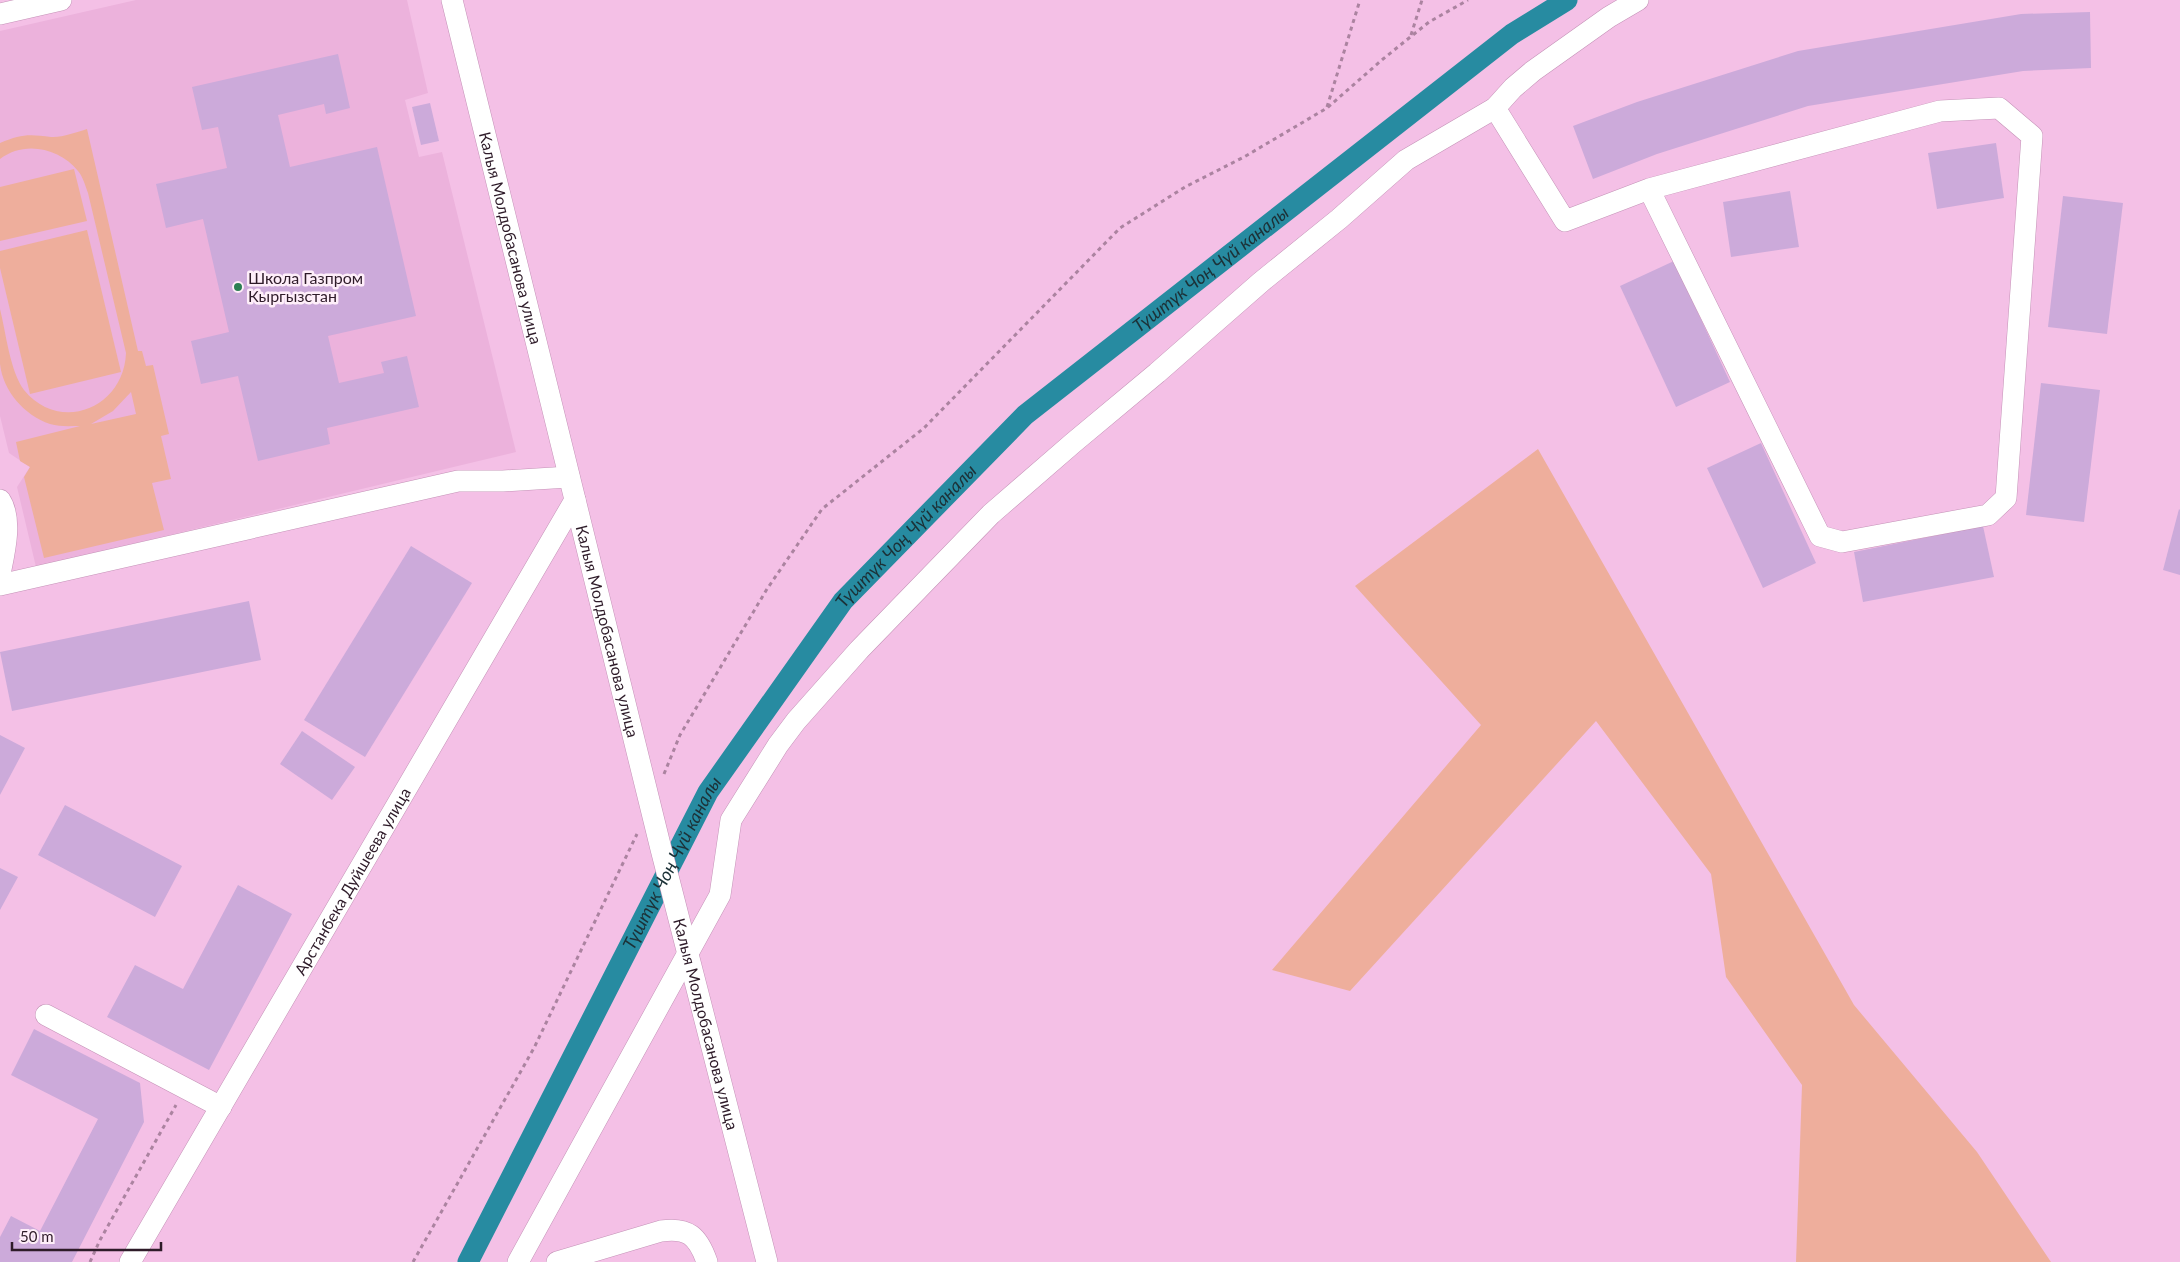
<svg xmlns="http://www.w3.org/2000/svg" width="2180" height="1262" viewBox="0 0 2180 1262" font-family="Lato,sans-serif">
	<style>
		.built { fill: #ecb2dc }
		.green { fill: #eeae9c; fill-rule: evenodd }
		.lines { fill: none; stroke-linecap: round; stroke-linejoin: round }
		.canal { stroke: #278ba1; stroke-width: 21 }
		.building { fill: #ccaada }
		.minor-casing { stroke: #c492b7; stroke-width: 22 }
		.path { stroke: #ab83a0; stroke-width: 3; stroke-dasharray: 4 4; stroke-linecap: butt }
		.minor { stroke: #fff; stroke-width: 21 }
		.poi-dot { fill: #2b7f52; stroke: #feeef9; stroke-width: 2 }
		.labels { text-anchor: middle; stroke-width: 5; stroke-linejoin: round; paint-order: stroke }
		.street-label { font-size: 16px; fill: #2e1b29; stroke: #feeef9 }
		.poi-label { font-size: 16px; fill: #2e1b29; stroke: #feeef9; text-anchor: start }
		.water-label { font-size: 18px; font-style: italic; fill: #1c3137; stroke: #feeef9 }
	</style>
	<rect width="100%" height="100%" fill="#f4c0e6"/>
	<!-- built -->
	<polygon class="built" points="136,0 407,0 428,93 405,100 419,157 442,152 516,452 36,567 17,487 30,467 9,453 0,416 0,31"/>
	<!-- green -->
	<g class="green">
		<path d="M 87,129 L 138,351 L 142,351 L 146,366 L 153,365 L 169,434 L 161,436 L 171,479 L 152,483 L 164,530 L 44,558 L 24,477 L 30,467 L 20,461 L 16,442 L 80,426 C 70,426 60,427 50,424 C 24,415 3,391 0,364 C 0,346 0,327 0,309 C 6,333 10,371 24,390 C 60,434 124,408 126,353 L 88,193 C 85,185 83,177 78,171 C 60,148 24,140 0,159 L 0,143 C 21,134 29,134 51,137 C 61,138 77,132 87,129 ZM 131,392 L 136,414 L 91,424 L 113,411 Z"/>
		<polygon points="74,169 87,221 0,241 0,187"/>
		<polygon points="87,230 121,372 30,394 0,268 0,251"/>
		<polygon points="1538,449 1854,1005 1977,1152 2051,1262 1796,1262 1802,1085 1726,977 1711,874 1596,721 1350,991 1272,970 1481,725 1355,586"/>
	</g>
	<g class="lines">
		<!-- canal -->
		<path class="canal" id="s1" d="M 468,1262 L 708,792 L 843,601 L 1025,415 L 1512,34 L 1567,0"/>
	</g>
	<!-- building -->
	<g class="building">
		<polygon points="2090,12 2091,68 2023,71 1808,106 1657,154 1593,179 1573,126 1637,102 1798,51 2021,14"/>
		<polygon points="338,54 350,108 326,114 324,104 278,115 290,167 377,147 416,316 328,336 339,383 384,373 381,362 407,356 419,407 327,428 330,444 258,461 238,376 201,384 191,341 229,332 203,219 166,228 156,184 227,168 218,127 202,130 192,87"/>
		<polygon points="430,103 439,141 421,145 412,107"/>
		<polygon points="1996,143 2004,198 1937,209 1928,153"/>
		<polygon points="1790,191 1799,247 1731,257 1723,202"/>
		<polygon points="2063,196 2123,203 2107,334 2048,327"/>
		<polygon points="1674,261 1730,382 1676,407 1620,286"/>
		<polygon points="2041,383 2100,390 2084,522 2026,515"/>
		<polygon points="1761,443 1816,563 1763,588 1707,468"/>
		<polygon points="2179,509 2180,510 2180,575 2163,570"/>
		<polygon points="1983,526 1994,577 1863,602 1854,552"/>
		<polygon points="411,546 472,583 365,757 304,720"/>
		<polygon points="249,601 261,660 12,711 0,652"/>
		<polygon points="302,731 355,767 332,800 280,764"/>
		<polygon points="0,735 25,748 0,795"/>
		<polygon points="65,805 182,866 155,917 38,855"/>
		<polygon points="0,868 18,877 0,910"/>
		<polygon points="238,885 292,914 209,1070 107,1017 135,965 183,989"/>
		<polygon points="34,1029 140,1083 144,1122 72,1262 0,1262 0,1237 11,1216 40,1231 98,1119 11,1075"/>
	</g>
	<g class="lines">
		<!-- minor casing -->
		<g class="minor-casing">
			<g id="minor">
				<path id="s2" d="M 452,0 L 661,849 L 767,1262"/>
				<polyline points="0,14 61,0"/>
				<polyline points="1495,108 1565,221 1649,189 1820,536 1842,542 1988,515 2006,498 2032,136 1999,108 1940,111 1649,189"/>
				<path d="M 0,500 C 13,519 4,554 0,574"/>
				<polyline points="0,585 458,481 503,481 569,477"/>
				<polyline points="46,1015 221,1107"/>
				<path id="s3" d="M 130,1262 L 575,500"/>
				<polyline points="518,1262 720,895 731,820 778,745 796,721 859,650 991,514 1073,443 1157,373 1261,282 1339,219 1406,160 1495,108 1513,88 1533,71 1609,17 1638,0"/>
				<path d="M 557,1262 L 661,1231 C 688,1227 698,1236 707,1262"/>
			</g>
		</g>
		<!-- path -->
		<g class="path">
			<polyline points="1411,35 1422,0"/>
			<polyline points="1327,107 1360,0"/>
			<polyline points="664,774 680,735 767,589 822,509 924,428 1120,228 1185,187 1244,157 1327,108 1383,59 1429,22 1468,0"/>
			<polyline points="90,1262 100,1240 176,1105"/>
			<polyline points="413,1262 534,1048 637,834"/>
		</g>
		<!-- minor -->
		<use href="#minor" class="minor"/>
	</g>
	<!-- markers -->
	<circle class="poi-dot" cx="238" cy="287" r="5"/>
	<g class="labels">
		<!-- street labels -->
		<g class="street-label">
			<text dy="6" stroke="none"><textPath href="#s2" startOffset="245">Калыя Молдобасанова улица</textPath></text>
			<text dy="6" stroke="none"><textPath href="#s2" startOffset="650">Калыя Молдобасанова улица</textPath></text>
			<text dy="6" stroke="none"><textPath href="#s3" startOffset="441">Арстанбека Дуйшеева улица</textPath></text>
			<text dy="6" stroke="none"><textPath href="#s2" startOffset="1055">Калыя Молдобасанова улица</textPath></text>
		</g>
		<!-- poi labels -->
		<g class="poi-label">
			<text x="248" y="284">Школа Газпром<tspan x="248" dy="18">Кыргызстан</tspan></text>
		</g>
		<!-- water labels -->
		<g class="water-label">
			<text dy="6" stroke="none"><textPath href="#s1" startOffset="1258">Түштүк Чоң Чүй каналы</textPath></text>
			<text dy="6" stroke="none"><textPath href="#s1" startOffset="852">Түштүк Чоң Чүй каналы</textPath></text>
			<text dy="6" stroke="none"><textPath href="#s1" startOffset="448">Түштүк Чоң Чүй каналы</textPath></text>
		</g>
	</g>
	<!-- scale -->
	<path d="M12 1242v8h149v-8" fill="none" stroke="#2e1b29" stroke-width="2.5"/>
	<text x="20" y="1242" font-size="15" fill="#2e1b29" stroke="#feeef9" stroke-width="4" paint-order="stroke">50 m</text>
</svg>
